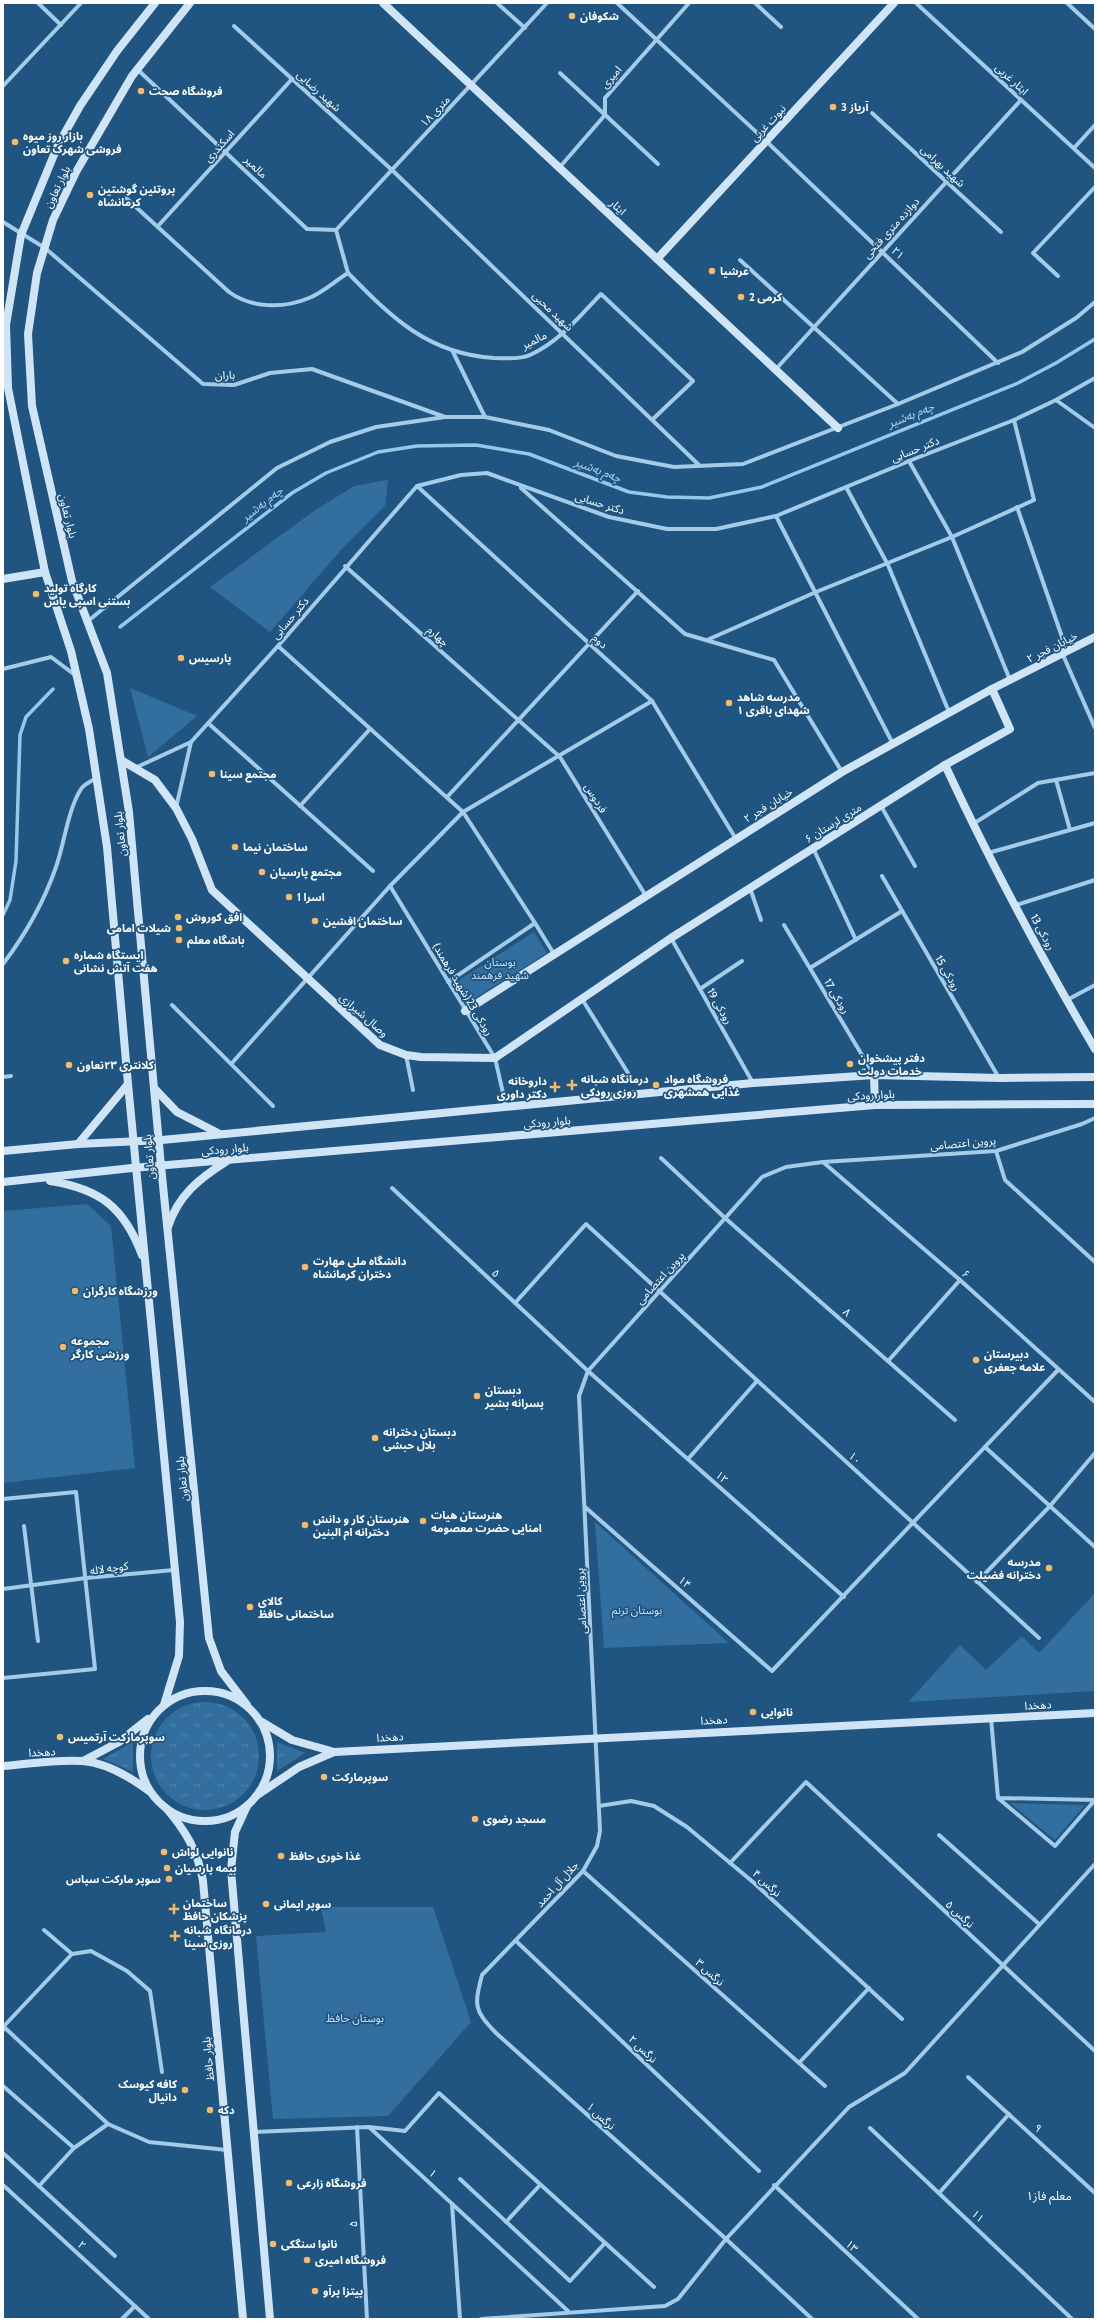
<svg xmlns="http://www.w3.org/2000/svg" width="1098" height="2322" viewBox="0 0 1098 2322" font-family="Cabin,'Noto Sans Arabic',sans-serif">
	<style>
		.grass { fill: url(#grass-tufts) }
		.green { fill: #336f9e }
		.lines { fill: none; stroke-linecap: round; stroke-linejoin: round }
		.stream { stroke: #97c7e9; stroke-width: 3.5 }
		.street { stroke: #a4cbe8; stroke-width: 4 }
		.secondary { stroke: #cfe5f6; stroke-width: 8 }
		.poi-dot { fill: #f6ba64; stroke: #1f5580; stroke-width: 1.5 }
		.labels { text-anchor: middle; stroke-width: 3.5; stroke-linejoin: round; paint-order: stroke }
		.poi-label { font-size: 11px; font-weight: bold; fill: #fff; stroke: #1f5580; text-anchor: start }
		.street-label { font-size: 11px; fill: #fff; stroke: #1f5580 }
		.park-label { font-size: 11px; fill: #c8e2f6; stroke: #1f5580 }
		.water-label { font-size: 12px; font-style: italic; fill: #afd4f0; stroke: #1f5580 }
		.neighbourhood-label { font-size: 12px; fill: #fff; stroke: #1f5580 }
	</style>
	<defs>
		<pattern id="grass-tufts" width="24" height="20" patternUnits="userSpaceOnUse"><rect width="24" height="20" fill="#336f9e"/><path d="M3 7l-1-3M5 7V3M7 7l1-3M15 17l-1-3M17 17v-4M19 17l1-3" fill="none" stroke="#5285ad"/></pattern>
	</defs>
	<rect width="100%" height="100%" fill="#1f5580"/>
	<!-- grass -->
	<g class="grass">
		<circle cx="205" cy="1756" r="54"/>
		<polygon points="133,1742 133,1772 103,1759"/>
		<polygon points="277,1742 305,1753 277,1771"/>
	</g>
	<!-- green -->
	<g class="green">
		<polygon points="388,480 385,506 341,550 270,632 210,587 314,511 354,486"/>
		<polygon points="130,688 197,716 148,757"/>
		<polygon points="534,932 547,953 466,1004 453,984"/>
		<polygon points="87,1204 111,1226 135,1468 3,1483 3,1211"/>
		<polygon points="595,1522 729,1643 604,1648"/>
		<polygon points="1095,1593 1095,1691 908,1702 960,1645 986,1670 1022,1636 1039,1653"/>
		<polygon points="1010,1803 1085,1805 1055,1840"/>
		<polygon points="321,1907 433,1907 471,2022 388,2116 273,2119 256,1936 326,1932"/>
	</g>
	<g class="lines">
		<!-- stream -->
		<g class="stream">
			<polyline points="120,627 292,493 326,473 378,452 417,446 476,445 529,454 629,492 667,497 709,498 762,487 1018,383 1056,363 1095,339"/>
			<polyline points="3,915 10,900 16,861 20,735 26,717 53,689"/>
		</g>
		<!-- street -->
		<g class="street">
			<polyline points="38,3 61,25"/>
			<polyline points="497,3 525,28"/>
			<polyline points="617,3 766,141 998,363"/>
			<polyline points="755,3 781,27"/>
			<polyline points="916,3 1095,168"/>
			<polyline points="1067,3 1095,29"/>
			<polyline points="234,26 392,170 700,466"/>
			<polyline points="560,73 658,164"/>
			<polyline points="3,86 81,3"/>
			<polyline points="872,113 1001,232"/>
			<polyline points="1074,148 1095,125"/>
			<polyline points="559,168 605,115 605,98 689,3"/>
			<path d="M 126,198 L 229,292 C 251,308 283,309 309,298 C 322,293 335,281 348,273 L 336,230 L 307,229 L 137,69"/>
			<polyline points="3,222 45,248 203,384 234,385 270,373 312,369 445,417"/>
			<polyline points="158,226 292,79"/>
			<polyline points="336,230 547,3"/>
			<polyline points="740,260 898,404"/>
			<path d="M 348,273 C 391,317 428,354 494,358 C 504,358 520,360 530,355 C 559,342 579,317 601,294 L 693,381 L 653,419"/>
			<polyline points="1058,276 1033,253 1095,187"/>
			<polyline points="453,352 485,417"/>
			<polyline points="776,369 1021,100"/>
			<polyline points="1056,400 1095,428"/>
			<polyline points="909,461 952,537 1010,680"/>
			<polyline points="417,486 652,701 736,839"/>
			<polyline points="846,487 888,565 949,712"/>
			<polyline points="521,488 685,634 774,660 842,772"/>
			<polyline points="1017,507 1062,637 1063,655 1095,728"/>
			<polyline points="776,516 893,744"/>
			<polyline points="345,566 560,757 646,896"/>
			<polyline points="88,621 277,468 330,442 376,427 445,417 485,417 549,430 616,456 674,467 743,464 898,404 1022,352 1076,318 1095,302"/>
			<polyline points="707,640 816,592 952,537 1034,500 1014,420"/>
			<polyline points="278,646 463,812 535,923 448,982"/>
			<polyline points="3,669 51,657 75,675"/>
			<polyline points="208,723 373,871"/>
			<polyline points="191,742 278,646 417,486 461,475 487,473 609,517 667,529 716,529 776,516 909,461 1014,420 1056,400 1095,378"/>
			<polyline points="135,768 191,742 176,808"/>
			<polyline points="1056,780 1070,830"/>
			<polyline points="448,796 638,591"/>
			<polyline points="300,806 370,729"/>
			<polyline points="881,806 915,866"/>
			<polyline points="973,824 1038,783 1095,773"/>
			<polyline points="813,848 856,940"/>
			<polyline points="988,853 1095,823"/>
			<polyline points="882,876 999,1078"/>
			<polyline points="390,886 495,1058 506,1106"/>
			<polyline points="750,888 761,920"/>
			<polyline points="1016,905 1095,880"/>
			<polyline points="535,923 554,954"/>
			<polyline points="784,925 874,1075"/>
			<polyline points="671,938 753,1083"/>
			<path d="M 3,964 C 25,935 44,902 56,867 C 64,845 68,809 81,789 C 84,784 92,781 96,778"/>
			<polyline points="810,968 902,911"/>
			<polyline points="700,989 742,961"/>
			<polyline points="582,999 628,1073"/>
			<polyline points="1067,1000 1095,985"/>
			<polyline points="172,1005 273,1106"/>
			<polyline points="406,1055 413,1090"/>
			<polyline points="232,1063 390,886 463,812 652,701"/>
			<polyline points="3,1077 11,1076"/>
			<polyline points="996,1151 1005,1180 1095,1262"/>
			<polyline points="661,1158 725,1218 955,1420"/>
			<polyline points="823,1162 960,1280 1095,1402"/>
			<polyline points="392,1188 588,1371 844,1597"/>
			<polyline points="515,1303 586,1224 1039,1638"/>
			<polyline points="889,1360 960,1280"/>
			<polyline points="985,1447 1095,1547"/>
			<polyline points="688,1459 757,1381"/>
			<polyline points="3,1499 76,1492 95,1669 3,1678"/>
			<polyline points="585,1507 772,1671 1058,1370"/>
			<polyline points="24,1526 38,1641"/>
			<polyline points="977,1582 1050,1506 1095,1453"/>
			<polyline points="3,1589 86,1578 174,1570"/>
			<polyline points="991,1718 998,1798 1055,1846 1095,1800 998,1798"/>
			<polyline points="599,1806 631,1801 654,1806 687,1827 753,1882 902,2019"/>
			<polyline points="939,1835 1039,1924"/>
			<polyline points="730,1863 806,1782 1095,2051"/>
			<polyline points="583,1871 825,2086"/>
			<polyline points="44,1930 72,1954 91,1951 127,1971 150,1991 162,2072"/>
			<polyline points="516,1941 759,2171"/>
			<polyline points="3,2026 108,2124 149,2142 227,2150"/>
			<polyline points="3,2030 4,2026 72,1954"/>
			<polyline points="799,2063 869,1988"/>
			<polyline points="968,2077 1095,2193"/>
			<polyline points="3,2086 74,2148"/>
			<polyline points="357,2127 367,2319"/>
			<polyline points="369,2127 568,2311"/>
			<polyline points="870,2128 1072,2319"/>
			<polyline points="254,2132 369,2127 405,2131 439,2093 654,2287"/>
			<polyline points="3,2153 115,2256"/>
			<polyline points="460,2179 570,2281 605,2243"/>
			<polyline points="3,2185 149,2319"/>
			<polyline points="774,2185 918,2319"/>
			<polyline points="39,2186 74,2148 108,2124"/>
			<polyline points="940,2192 1009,2114"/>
			<polyline points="452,2204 460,2319"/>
			<polyline points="506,2222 540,2185"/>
			<polyline points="122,2319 135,2306"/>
			<polyline points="481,2319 665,2306 678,2299 726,2239 849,2107 905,2073 1095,1864"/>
			<path d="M 812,2319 L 726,2239 L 496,2033 C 474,2010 474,2006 482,1975 L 583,1871 L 597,1846 L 600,1831 L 579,1396 L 588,1371 L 762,1177 L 786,1167 L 823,1162 L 996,1151 L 1082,1124 L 1095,1118"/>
		</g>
		<!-- secondary -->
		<g class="secondary">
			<polyline points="155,3 117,51 80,106 58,145 21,235 6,325 8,388 45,572 71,651 89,729 107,847 128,1084 180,1622 179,1656 164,1705"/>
			<polyline points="190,3 132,76 76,172 53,220 37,273 28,334 32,406 72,581 107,673 129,812 161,1166 209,1638 221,1671 247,1705"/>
			<polyline points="383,3 838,428"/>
			<polyline points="657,259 894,3"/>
			<polyline points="3,579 45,572"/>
			<polyline points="121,760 155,780 176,808 192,839 212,890 380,1045 406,1055 421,1057 495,1058 671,938 945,765 1010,729 992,689"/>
			<path d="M 945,765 C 990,862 1041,957 1095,1049"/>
			<polyline points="465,1011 842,772 992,689 1095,637"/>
			<polyline points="874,1075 875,1105"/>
			<polyline points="155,1089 177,1112 218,1133"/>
			<polyline points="78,1144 128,1084"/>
			<polyline points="3,1151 78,1144 162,1140 753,1083 874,1075 1000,1078 1095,1077"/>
			<path d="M 50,1181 C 100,1189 124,1207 142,1255"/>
			<polyline points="3,1182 132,1168 875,1105 1095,1104"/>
			<path d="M 168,1227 C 178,1195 200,1178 227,1161"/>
			<circle cx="205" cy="1756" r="65"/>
			<polyline points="262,1722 292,1740 331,1751"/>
			<polyline points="83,1761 119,1742 148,1719"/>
			<path d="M 3,1766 C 29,1764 57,1759 83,1761 C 107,1763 130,1777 149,1791"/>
			<polyline points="256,1796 299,1767 334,1752 1095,1713"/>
			<polyline points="247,1806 235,1832 231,1870 270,2319"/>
			<path d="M 166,1808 C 185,1830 198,1851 203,1881 L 243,2319"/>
		</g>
	</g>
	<!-- markers -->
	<g class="poi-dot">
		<circle cx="572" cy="16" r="4"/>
		<circle cx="141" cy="91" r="4"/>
		<circle cx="833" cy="107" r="4"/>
		<circle cx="15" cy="142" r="4"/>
		<circle cx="90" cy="195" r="4"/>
		<circle cx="712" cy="271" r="4"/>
		<circle cx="741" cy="297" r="4"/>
		<circle cx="36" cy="594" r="4"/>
		<circle cx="181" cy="658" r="4"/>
		<circle cx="729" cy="703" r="4"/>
		<circle cx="212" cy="774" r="4"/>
		<circle cx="235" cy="847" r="4"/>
		<circle cx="262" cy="872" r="4"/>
		<circle cx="289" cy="897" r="4"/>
		<circle cx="178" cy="917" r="4"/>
		<circle cx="315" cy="921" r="4"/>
		<circle cx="179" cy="928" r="4"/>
		<circle cx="179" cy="940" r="4"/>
		<circle cx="66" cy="961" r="4"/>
		<circle cx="850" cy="1064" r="4"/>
		<circle cx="69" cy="1065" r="4"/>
		<path d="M570 1079h4v4h4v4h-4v4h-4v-4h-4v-4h4z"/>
		<circle cx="656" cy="1085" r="4"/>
		<path d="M553 1081h4v4h4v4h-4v4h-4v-4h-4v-4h4z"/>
		<circle cx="305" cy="1267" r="4"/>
		<circle cx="75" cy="1291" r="4"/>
		<circle cx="63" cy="1347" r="4"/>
		<circle cx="976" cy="1360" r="4"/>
		<circle cx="477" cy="1396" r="4"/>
		<circle cx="375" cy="1438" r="4"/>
		<circle cx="423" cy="1521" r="4"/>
		<circle cx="305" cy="1525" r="4"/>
		<circle cx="1049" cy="1568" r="4"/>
		<circle cx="250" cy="1607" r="4"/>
		<circle cx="753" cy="1712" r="4"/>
		<circle cx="60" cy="1737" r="4"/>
		<circle cx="324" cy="1777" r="4"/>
		<circle cx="475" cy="1819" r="4"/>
		<circle cx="164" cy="1852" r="4"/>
		<circle cx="281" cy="1856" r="4"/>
		<circle cx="167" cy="1868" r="4"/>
		<circle cx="169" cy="1879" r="4"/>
		<circle cx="266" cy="1904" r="4"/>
		<path d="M172 1903h4v4h4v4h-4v4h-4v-4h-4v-4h4z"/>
		<path d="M173 1930h4v4h4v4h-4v4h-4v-4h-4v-4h4z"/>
		<circle cx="185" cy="2090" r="4"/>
		<circle cx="210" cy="2110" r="4"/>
		<circle cx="289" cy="2183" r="4"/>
		<circle cx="273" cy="2244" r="4"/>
		<circle cx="307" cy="2260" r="4"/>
		<circle cx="315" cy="2291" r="4"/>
	</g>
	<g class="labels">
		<!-- poi labels -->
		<g class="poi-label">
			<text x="580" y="20">شکوفان</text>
			<text x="149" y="95">فروشگاه صحت</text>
			<text x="841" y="111">آریاز 3</text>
			<text x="23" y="140">بازار روز میوه<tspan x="23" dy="13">فروشی شهرک تعاون</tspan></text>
			<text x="98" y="193">پروتئین گوشتین<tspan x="98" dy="13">کرمانشاه</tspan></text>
			<text x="720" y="275">عرشیا</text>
			<text x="749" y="301">کرمی 2</text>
			<text x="44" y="592">کارگاه تولید<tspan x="44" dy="13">بستنی اسپی یاس</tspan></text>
			<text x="189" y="662">پارسیس</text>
			<text x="737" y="701">مدرسه شاهد<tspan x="737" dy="13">شهدای باقری ۱</tspan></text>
			<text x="220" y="778">مجتمع سینا</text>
			<text x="243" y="851">ساختمان نیما</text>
			<text x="270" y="876">مجتمع پارسیان</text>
			<text x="297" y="901">اسرا 1</text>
			<text x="186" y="921">افق کوروش</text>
			<text x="323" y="925">ساختمان افشین</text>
			<text x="171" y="932" text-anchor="end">شیلات امامی</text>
			<text x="187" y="944">باشگاه معلم</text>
			<text x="74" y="959">ایستگاه شماره<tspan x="74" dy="13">هفت آتش نشانی</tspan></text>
			<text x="858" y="1062">دفتر پیشخوان<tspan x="858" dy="13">خدمات دولت</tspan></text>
			<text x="77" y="1069">کلانتری ۲۳تعاون</text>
			<text x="581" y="1083">درمانگاه شبانه<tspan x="581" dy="13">روزی رودکی</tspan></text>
			<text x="664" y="1083">فروشگاه مواد<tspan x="664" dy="13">غذایی همشهری</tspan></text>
			<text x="547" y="1085" text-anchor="end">داروخانه<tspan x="547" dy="13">دکتر داوری</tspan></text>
			<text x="313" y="1265">دانشگاه ملی مهارت<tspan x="313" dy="13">دختران کرمانشاه</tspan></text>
			<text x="83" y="1295">ورزشگاه کارگران</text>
			<text x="71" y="1345">مجموعه<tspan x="71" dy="13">ورزشی کارگر</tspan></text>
			<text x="984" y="1358">دبیرستان<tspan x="984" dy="13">علامه جعفری</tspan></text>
			<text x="485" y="1394">دبستان<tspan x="485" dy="13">پسرانه بشير</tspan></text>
			<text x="383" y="1436">دبستان دخترانه<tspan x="383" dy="13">بلال حبشی</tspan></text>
			<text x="431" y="1519">هنرستان هیات<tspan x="431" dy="13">امنایی حضرت معصومه</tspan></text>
			<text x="313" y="1523">هنرستان کار و دانش<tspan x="313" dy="13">دخترانه ام البنین</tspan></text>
			<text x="1041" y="1566" text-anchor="end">مدرسه<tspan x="1041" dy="13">دخترانه فضيلت</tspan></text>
			<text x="258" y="1605">کالای<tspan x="258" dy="13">ساختمانی حافظ</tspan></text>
			<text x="761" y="1716">نانوایی</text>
			<text x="68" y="1741">سوپرمارکت آرتمیس</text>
			<text x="332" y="1781">سوپرمارکت</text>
			<text x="483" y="1823">مسجد رضوی</text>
			<text x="172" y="1856">نانوایی لواش</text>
			<text x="289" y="1860">غذا خوری حافظ</text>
			<text x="175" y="1872">بیمه پارسیان</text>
			<text x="161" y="1883" text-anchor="end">سوپر مارکت سپاس</text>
			<text x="183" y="1907">ساختمان<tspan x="183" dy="13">پزشکان حافظ</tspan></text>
			<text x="274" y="1908">سوپر ایمانی</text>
			<text x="184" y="1934">درمانگاه شبانه<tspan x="184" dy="13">روزی سینا</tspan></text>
			<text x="177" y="2088" text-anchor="end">کافه کیوسک<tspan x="177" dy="13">دانیال</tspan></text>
			<text x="218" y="2114">دکه</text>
			<text x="297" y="2187">فروشگاه زارعی</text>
			<text x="281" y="2248">نانوا سنگکی</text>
			<text x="315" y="2264">فروشگاه امیری</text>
			<text x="323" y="2295">پیتزا پرآو</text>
		</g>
		<!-- street labels -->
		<g class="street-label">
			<text transform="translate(611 77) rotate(-49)" y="4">امیری</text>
			<text transform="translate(1012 79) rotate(43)" y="4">ایثار غربی</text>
			<text transform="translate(319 91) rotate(42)" y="4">شهید رضایی</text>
			<text transform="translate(435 111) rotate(-47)" y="4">۱۸ متری</text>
			<text transform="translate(768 123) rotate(-47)" y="4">نبوت غربی</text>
			<text transform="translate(219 146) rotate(-48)" y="4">اسکندری</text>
			<text transform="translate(943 166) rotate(43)" y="4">شهید بهرامی</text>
			<text transform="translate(256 167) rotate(44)" y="4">مالمیر</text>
			<text transform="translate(57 187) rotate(-64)" y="4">بلوار تعاون</text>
			<text transform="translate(618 207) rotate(43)" y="4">ایثار</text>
			<text transform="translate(891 228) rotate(-48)" y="4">دوازده متری فتحی</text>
			<text transform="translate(898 253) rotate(44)" y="4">۲۱</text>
			<text transform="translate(553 311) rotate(44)" y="4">شهید محبی</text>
			<text transform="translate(534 340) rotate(-27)" y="4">مالمیر</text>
			<text transform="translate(225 375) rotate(-2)" y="4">باران</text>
			<text transform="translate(915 449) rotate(-22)" y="4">دکتر حسابی</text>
			<text transform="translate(600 503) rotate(17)" y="4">دکتر حسابی</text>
			<text transform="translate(68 516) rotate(76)" y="4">بلوار تعاون</text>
			<text transform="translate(290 618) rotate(-50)" y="4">دکتر حسابی</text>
			<text transform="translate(438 636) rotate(41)" y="4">چهارم</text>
			<text transform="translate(600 641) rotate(42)" y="4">دوم</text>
			<text transform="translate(1052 647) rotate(-27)" y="4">خیابان فجر ۲</text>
			<text transform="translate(596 798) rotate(58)" y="4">فردوس</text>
			<text transform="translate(768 805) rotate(-32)" y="4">خیابان فجر ۲</text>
			<text transform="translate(833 823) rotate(-32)" y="4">۶ متری لرستان</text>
			<text transform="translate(120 834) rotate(-96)" y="4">بلوار تعاون</text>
			<text transform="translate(1043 932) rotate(62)" y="4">رودکی 13</text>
			<text transform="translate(948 973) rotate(60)" y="4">رودکی 15</text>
			<text transform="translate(463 989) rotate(59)" y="4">رودکی 23(شهید فرهمند)</text>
			<text transform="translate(837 996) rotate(59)" y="4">رودکی 17</text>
			<text transform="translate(720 1006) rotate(60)" y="4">رودکی 19</text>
			<text transform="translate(364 1015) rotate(41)" y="4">وصال شیرازی</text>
			<text transform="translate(871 1095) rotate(-3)" y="4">بلوار رودکی</text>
			<text transform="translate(547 1122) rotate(-5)" y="4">بلوار رودکی</text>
			<text transform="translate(963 1143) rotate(-5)" y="4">پروین اعتصامی</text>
			<text transform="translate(225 1149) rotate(-5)" y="4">بلوار رودکی</text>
			<text transform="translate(149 1157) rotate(-95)" y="4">بلوار تعاون</text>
			<text transform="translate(496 1273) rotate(43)" y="4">۵</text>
			<text transform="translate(966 1274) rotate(42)" y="4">۶</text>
			<text transform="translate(660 1278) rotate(-48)" y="4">پروین اعتصامی</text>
			<text transform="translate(847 1312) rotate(41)" y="4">۸</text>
			<text transform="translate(855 1458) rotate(42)" y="4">۱۰</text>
			<text transform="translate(722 1477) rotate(42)" y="4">۱۲</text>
			<text transform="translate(182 1479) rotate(-96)" y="4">بلوار تعاون</text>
			<text transform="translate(109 1568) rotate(-8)" y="4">کوچه لاله</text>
			<text transform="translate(685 1582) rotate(41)" y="4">۱۴</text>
			<text transform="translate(581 1601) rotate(-93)" y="4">پروین اعتصامی</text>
			<text transform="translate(1038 1705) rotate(-3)" y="4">دهخدا</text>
			<text transform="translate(714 1720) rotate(-3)" y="4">دهخدا</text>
			<text transform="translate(390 1737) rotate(-3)" y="4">دهخدا</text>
			<text transform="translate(42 1752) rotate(-3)" y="4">دهخدا</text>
			<text transform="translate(767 1883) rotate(42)" y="4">نرگس ۴</text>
			<text transform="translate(557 1884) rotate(-48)" y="4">جلال آل احمد</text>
			<text transform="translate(960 1914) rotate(43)" y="4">نرگس ۵</text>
			<text transform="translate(710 1972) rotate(42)" y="4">نرگس ۳</text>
			<text transform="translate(643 2049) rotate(43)" y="4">نرگس ۲</text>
			<text transform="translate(208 2059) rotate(-95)" y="4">بلوار حافظ</text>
			<text transform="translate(601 2116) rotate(42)" y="4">نرگس ۱</text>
			<text transform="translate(1038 2128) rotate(43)" y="4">۹</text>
			<text transform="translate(433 2173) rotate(43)" y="4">۱</text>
			<text transform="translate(978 2216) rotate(44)" y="4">۱۱</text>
			<text transform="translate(353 2224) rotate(-93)" y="4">۵</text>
			<text transform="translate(82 2245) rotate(42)" y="4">۲</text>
			<text transform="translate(852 2246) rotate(43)" y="4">۱۳</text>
		</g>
		<!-- park labels -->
		<g class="park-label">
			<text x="500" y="966">بوستان<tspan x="500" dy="13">شهید فرهمند</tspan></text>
			<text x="637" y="1614">بوستان ترنم</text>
			<text x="355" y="2022">بوستان حافظ</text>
		</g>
		<!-- water labels -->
		<g class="water-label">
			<text transform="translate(911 415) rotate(-22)" y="4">چەم بەشیر</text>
			<text transform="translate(598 470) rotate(21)" y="4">چەم بەشیر</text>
			<text transform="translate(262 504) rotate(-38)" y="4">چەم بەشیر</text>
		</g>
		<!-- neighbourhood labels -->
		<g class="neighbourhood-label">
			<text x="1049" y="2200">معلم فاز۱</text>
		</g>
	</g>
	<!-- border -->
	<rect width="1098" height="2322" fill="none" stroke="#ffffff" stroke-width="8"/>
</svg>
